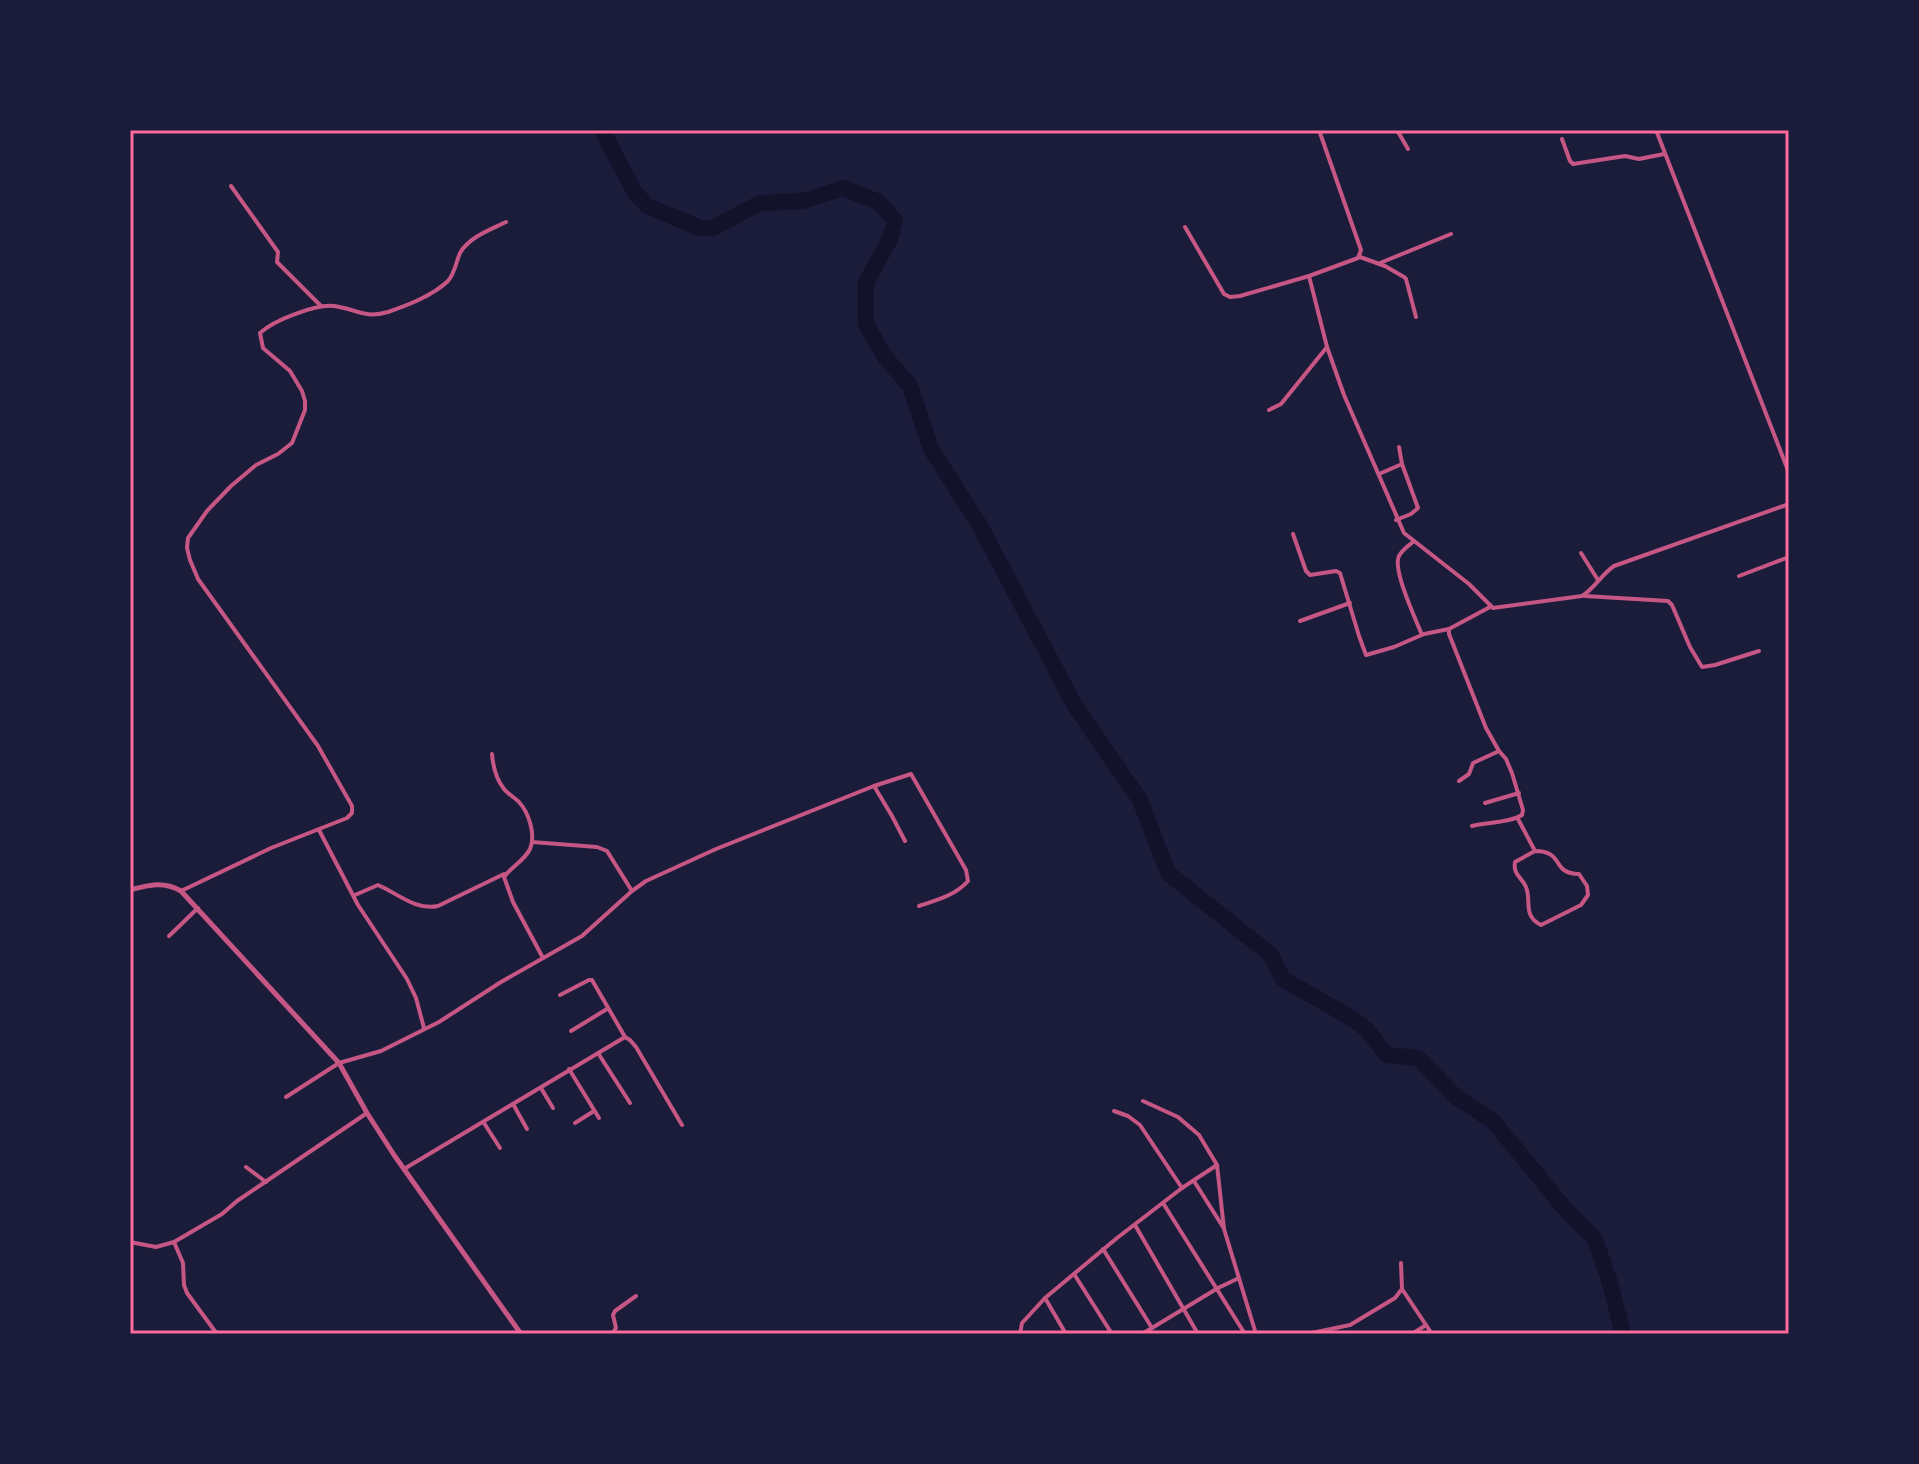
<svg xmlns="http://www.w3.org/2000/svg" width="1919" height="1464" viewBox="0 0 1919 1464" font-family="Commissioner,sans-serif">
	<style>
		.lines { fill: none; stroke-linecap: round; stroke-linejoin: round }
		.river { stroke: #12122b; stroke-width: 16 }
		.minor { stroke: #c65784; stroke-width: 4 }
		.tertiary { stroke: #c65784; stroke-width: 5 }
		.neatline { fill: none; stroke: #ff6b9d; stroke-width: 3 }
	</style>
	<rect width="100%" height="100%" fill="#1b1b3a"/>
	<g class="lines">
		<!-- river -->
		<polyline class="river" points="602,130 634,191 647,206 700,228 713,228 760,203 803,201 843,188 879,202 895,221 890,239 866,282 866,324 885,357 910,386 931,449 979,524 1075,706 1140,800 1168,873 1271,955 1283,979 1353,1019 1367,1030 1387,1055 1418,1058 1456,1097 1493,1121 1566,1210 1595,1239 1609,1280 1623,1334"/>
		<!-- minor -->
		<g class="minor">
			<path d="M 1319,130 L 1361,250 L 1358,258 L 1309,276 L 1327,347 L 1344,395 L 1404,533 L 1469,584 L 1493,608 L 1582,596 C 1594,589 1602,574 1614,566 L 1789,504"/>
			<polyline points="1397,130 1408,149"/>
			<polyline points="1583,130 1596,130"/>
			<polyline points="1656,130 1789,473"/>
			<polyline points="1562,139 1570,161 1573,164 1625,156 1639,159 1664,154"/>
			<polyline points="231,186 278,252 277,262 321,306"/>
			<polyline points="1185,227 1224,294 1230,297 1240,296 1309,276"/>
			<polyline points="1360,257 1385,266 1404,277 1406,279 1416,317"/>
			<polyline points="1380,263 1451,234"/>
			<polyline points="1269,410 1281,404 1327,347"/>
			<polyline points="1379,474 1402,464 1399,447"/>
			<polyline points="1396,520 1411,514 1418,508 1402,464"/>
			<polyline points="1293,534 1306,571 1310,575 1336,571 1340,573 1359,636 1366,655 1394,647 1424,634 1449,629"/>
			<path d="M 1413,542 C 1408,546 1402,550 1399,556 C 1392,569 1416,620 1422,635"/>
			<polyline points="1581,553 1598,580"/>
			<polyline points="1739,576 1789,557"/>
			<polyline points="1585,596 1668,601 1672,605 1690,647 1702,667 1715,665 1759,651"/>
			<polyline points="1300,621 1350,603"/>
			<path d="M 492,754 C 493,766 496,779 504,789 C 508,794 514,797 519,802 C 529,813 536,835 530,849 C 524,861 512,866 504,877 L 513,902 L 543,958"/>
			<polyline points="1459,781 1469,774 1473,763 1499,751"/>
			<path d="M 874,786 L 911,774 L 966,870 L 968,881 C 956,895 937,900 919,906"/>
			<polyline points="1485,803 1519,793"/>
			<polyline points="1518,819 1535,851"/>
			<path d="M 1472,826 C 1488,822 1509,823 1522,815 L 1523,810 L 1512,773 L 1506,759 L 1499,751 L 1486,728 L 1449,634 L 1449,629 L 1490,607"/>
			<polyline points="319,830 358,905 407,979 416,998 424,1028"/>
			<polyline points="532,842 597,847 607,851 632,891"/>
			<path d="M 1535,851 C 1565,851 1551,874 1579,874 L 1587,886 L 1588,895 L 1581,905 L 1541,925 C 1521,915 1533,899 1525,885 C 1520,876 1513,874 1515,862 Z"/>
			<path d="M 181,891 L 271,848 L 347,818 L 352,813 L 352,806 L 318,746 L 198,579 L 190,560 L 187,548 L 188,538 L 207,511 L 231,486 L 256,465 L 278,454 L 292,443 L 305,410 L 305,401 L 302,391 L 290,371 L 263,348 L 260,333 C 274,320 316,304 334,306 C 357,309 363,319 388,312 C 408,305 432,296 448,281 C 455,273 456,262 460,253 C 469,237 490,230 506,222"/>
			<path d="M 355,895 L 378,885 C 397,893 416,911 438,906 L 504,874"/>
			<polyline points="169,936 198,908"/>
			<polyline points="560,995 589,980 592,980 625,1037"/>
			<polyline points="571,1031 607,1009"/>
			<polyline points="598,1053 630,1103"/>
			<polyline points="569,1069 599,1118"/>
			<polyline points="541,1088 553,1108"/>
			<polyline points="286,1097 339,1063 381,1051 439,1022 501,982 582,936 632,891 646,881 716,849 874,786 892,816 905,841"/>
			<polyline points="1143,1101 1178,1117 1199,1135 1217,1165 1224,1229 1256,1334"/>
			<polyline points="513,1104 527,1129"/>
			<polyline points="1114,1111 1128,1116 1140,1125 1182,1188"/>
			<polyline points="484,1123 500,1148"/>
			<polyline points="575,1123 594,1111"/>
			<polyline points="246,1167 266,1182"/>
			<polyline points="404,1169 625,1037 630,1040 636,1047 682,1125"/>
			<polyline points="1194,1181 1223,1227"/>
			<polyline points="1163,1203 1245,1334"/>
			<polyline points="1135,1225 1198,1334"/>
			<polyline points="130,1242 156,1247 174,1242"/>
			<polyline points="1103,1249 1152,1328"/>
			<polyline points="1074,1274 1112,1334"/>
			<polyline points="1402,1289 1432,1334"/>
			<polyline points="1045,1298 1066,1334"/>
			<polyline points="217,1334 187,1293 184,1285 183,1263 174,1242 222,1214 237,1201 367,1113"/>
			<polyline points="612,1334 616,1328 613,1315 615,1311 636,1296"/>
			<polyline points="1020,1334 1022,1323 1045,1298 1117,1238 1182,1188 1217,1165"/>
			<polyline points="1142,1334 1218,1288 1239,1278"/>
			<polyline points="1307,1334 1350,1325 1395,1298 1402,1289 1401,1263"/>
			<polyline points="1412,1334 1426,1325"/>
		</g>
		<!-- tertiary -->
		<path class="tertiary" d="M 130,890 C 149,885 163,881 181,891 L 339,1063 L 367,1113 L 394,1155 L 521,1334"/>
	</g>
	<!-- border -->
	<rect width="1919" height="1464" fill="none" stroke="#1b1b3a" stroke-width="264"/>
	<rect x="132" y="132" width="1655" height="1200" class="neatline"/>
</svg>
